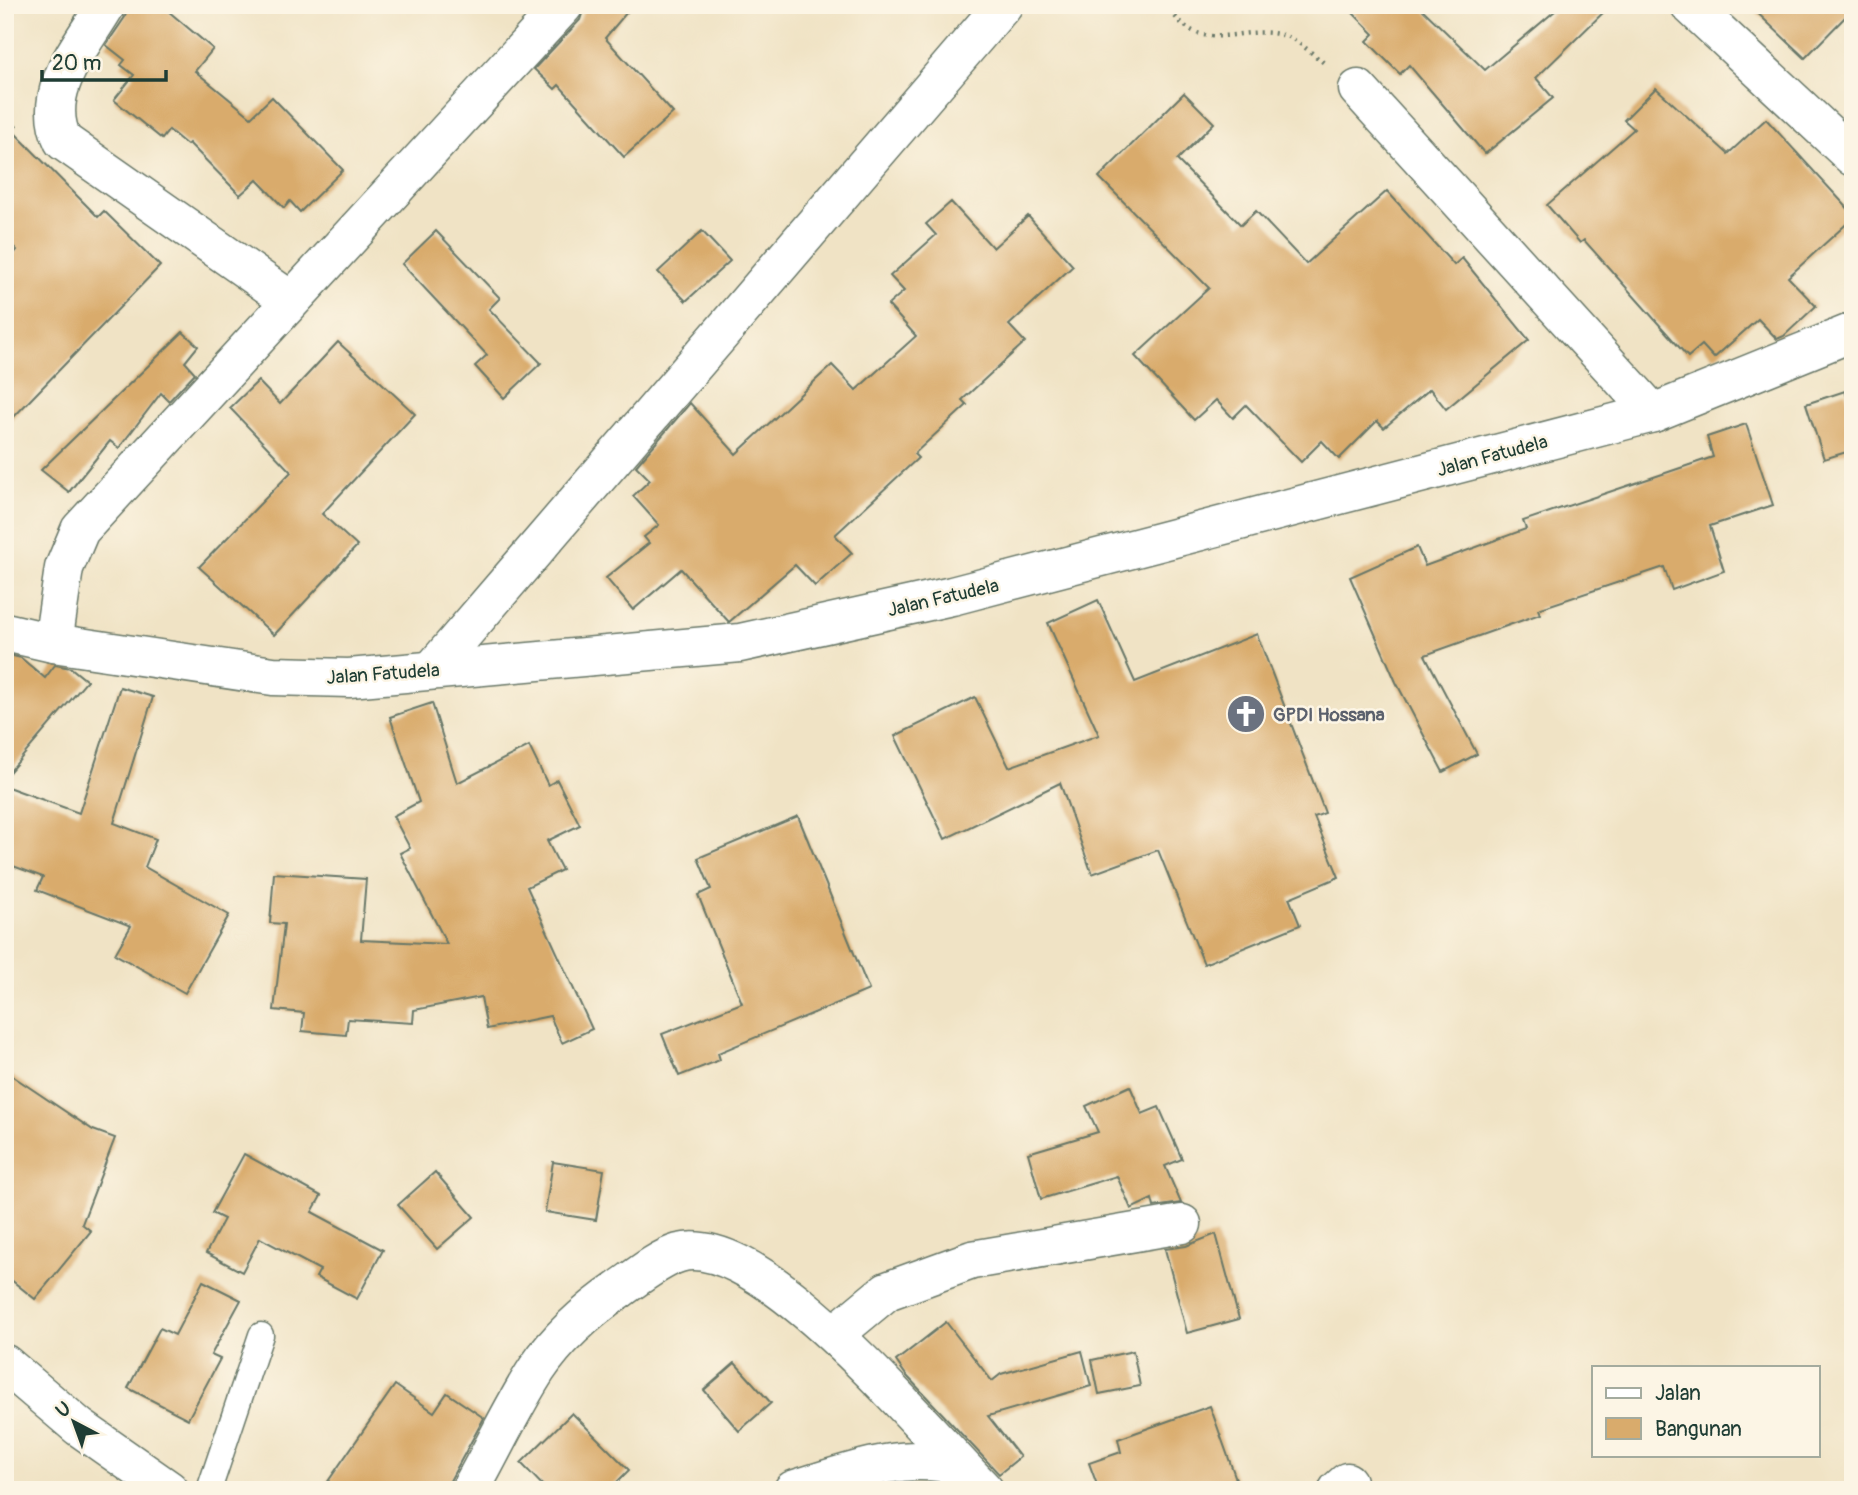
<svg xmlns="http://www.w3.org/2000/svg" width="1858" height="1495" viewBox="0 0 1858 1495" font-family="Pangolin,sans-serif">
	<style>
		.building { fill: #d9ab6c }
		.lines { fill: none; stroke-linecap: round; stroke-linejoin: round }
		.service-casing { stroke: #687767; stroke-width: 27 }
		.minor-casing { stroke: #687767; stroke-width: 41 }
		.tertiary-casing { stroke: #687767; stroke-width: 41 }
		.path { stroke: #687767; stroke-width: 4.5; stroke-dasharray: 2 5; stroke-linecap: butt }
		.service { stroke: #fff; stroke-width: 24 }
		.minor { stroke: #fff; stroke-width: 38 }
		.tertiary { stroke: #fff; stroke-width: 38 }
		.labels { text-anchor: middle; stroke-width: 5; stroke-linejoin: round; paint-order: stroke }
		.street-label { font-size: 19px; fill: #1f3d34; stroke: #fcf5e5 }
		.worship-label { font-size: 19px; font-weight: bold; fill: #5b616d; stroke: #fcf5e5; text-anchor: start }
	</style>
	<rect width="100%" height="100%" fill="#fcf5e5"/>
	<filter id="ink" filterUnits="userSpaceOnUse"><feTurbulence type="fractalNoise" baseFrequency=".0143" numOctaves="2"/><feDisplacementMap in="SourceGraphic" scale="14" xChannelSelector="R" yChannelSelector="G"/><feConvolveMatrix kernelMatrix="1 2 1 2 8 2 1 2 1" color-interpolation-filters="sRGB"/></filter>
	<filter id="wash" filterUnits="userSpaceOnUse"><feTurbulence type="fractalNoise" baseFrequency=".00686" numOctaves="4" result="noise"/><feDisplacementMap in="SourceGraphic" scale="28" xChannelSelector="R" yChannelSelector="G"/><feGaussianBlur stdDeviation="1.57" result="paint"/><feColorMatrix in="noise" values="0 0 0 0 0 0 0 0 0 0 0 0 0 0 0 0 0 1.4 0 .05"/><feComposite in="paint" operator="in"/></filter>
	<g filter="url(#wash)">
		<rect width="100%" height="100%" fill="#f0e3c5"/>
		<g id="blocks">
			<!-- building -->
			<g class="building">
				<polygon points="128,5 161,5 213,49 195,71 251,117 272,97 343,170 300,212 290,201 284,208 257,180 240,195 189,143 187,145 169,130 162,139 114,100 134,75 121,65 125,60 106,45 125,17"/>
				<polygon points="585,5 633,5 605,38 673,113 624,157 559,85 555,89 534,69 580,20"/>
				<polygon points="1345,5 1418,5 1485,70 1562,5 1611,5 1536,78 1553,98 1485,154 1409,65 1400,74 1367,41 1374,34"/>
				<polygon points="1749,5 1853,5 1853,9 1805,58"/>
				<polygon points="1656,88 1728,154 1766,119 1853,214 1853,218 1788,277 1816,306 1784,336 1777,339 1758,319 1714,358 1702,345 1688,357 1584,240 1580,243 1547,205 1634,129 1624,120"/>
				<polygon points="1184,93 1214,123 1177,160 1241,225 1256,211 1306,264 1387,191 1454,265 1462,258 1529,340 1446,409 1430,389 1384,428 1377,421 1339,459 1322,441 1301,462 1246,405 1233,418 1216,400 1194,420 1135,356 1209,288 1099,177"/>
				<polygon points="5,123 98,217 104,211 160,266 5,426 5,265 17,250 5,238"/>
				<polygon points="951,202 993,248 1028,216 1073,266 1009,325 1025,342 962,400 967,405 914,454 918,458 835,535 852,553 815,586 795,565 729,622 681,569 633,610 606,578 649,543 644,537 659,525 633,496 650,480 636,466 690,403 736,454 832,365 856,390 916,336 888,305 904,291 890,276 936,235 926,224"/>
				<polygon points="436,231 500,298 489,309 541,363 504,398 475,366 487,355 402,264"/>
				<polygon points="702,231 730,261 686,301 658,272"/>
				<polygon points="183,332 198,346 185,362 195,373 169,401 161,393 119,448 110,441 69,492 41,470"/>
				<polygon points="338,342 415,414 322,514 357,546 274,635 199,567 291,472 230,408 258,381 280,404"/>
				<polygon points="1845,391 1853,413 1853,450 1824,459 1806,404"/>
				<polygon points="1746,424 1773,505 1710,526 1724,571 1672,590 1664,567 1538,609 1540,614 1425,655 1477,754 1443,772 1396,682 1350,577 1417,547 1425,566 1526,529 1523,521 1713,457 1707,437"/>
				<polygon points="1098,600 1135,682 1257,634 1325,813 1314,817 1339,877 1289,898 1300,925 1204,964 1158,850 1092,874 1060,783 945,839 895,736 975,697 1009,767 1099,735 1048,623"/>
				<polygon points="5,654 21,658 45,678 55,665 71,668 87,681 5,777"/>
				<polygon points="120,687 153,697 114,823 156,839 145,867 229,915 185,993 115,954 131,926 37,890 43,877 5,863 5,786 79,813"/>
				<polygon points="432,703 457,783 529,746 548,785 557,780 580,825 547,841 562,870 527,887 592,1029 562,1043 550,1016 487,1029 481,997 414,1010 413,1023 348,1019 346,1035 302,1031 304,1013 274,1010 284,924 270,923 274,873 366,879 361,940 447,944 400,853 410,848 393,816 419,802 390,717"/>
				<polygon points="798,816 869,990 718,1053 720,1060 679,1076 662,1034 742,1003 698,895 711,889 698,858"/>
				<polygon points="5,1071 93,1130 115,1138 82,1224 91,1231 35,1299 5,1275"/>
				<polygon points="1130,1086 1142,1114 1159,1107 1182,1159 1165,1166 1181,1203 1154,1207 1152,1199 1131,1209 1117,1176 1041,1199 1028,1153 1098,1132 1086,1106"/>
				<polygon points="244,1154 321,1196 312,1212 383,1250 357,1299 316,1277 320,1270 260,1238 242,1272 206,1253 224,1219 212,1213"/>
				<polygon points="553,1162 604,1170 596,1220 545,1212"/>
				<polygon points="435,1172 474,1217 437,1249 398,1205"/>
				<polygon points="1216,1234 1239,1319 1187,1333 1165,1249 1186,1246"/>
				<polygon points="203,1281 241,1300 211,1355 220,1359 188,1419 128,1388 160,1328 175,1335"/>
				<polygon points="946,1322 992,1381 1001,1374 1082,1351 1091,1386 988,1416 1020,1457 999,1474 906,1375 896,1361"/>
				<polygon points="1133,1351 1140,1386 1099,1394 1092,1360"/>
				<polygon points="735,1363 771,1403 739,1431 704,1390"/>
				<polygon points="395,1385 434,1412 447,1393 484,1418 445,1490 322,1490"/>
				<polygon points="1210,1406 1236,1479 1207,1490 1099,1490 1089,1463 1121,1452 1118,1439"/>
				<polygon points="572,1413 629,1470 609,1490 547,1490 521,1463"/>
			</g>
		</g>
	</g>
	<g filter="url(#ink)">
		<use href="#blocks" fill-opacity="0" stroke="#687767" stroke-width="2"/>
		<g class="lines">
			<!-- service casing -->
			<g class="service-casing">
				<polyline id="service" points="209,1490 261,1335"/>
			</g>
			<!-- minor casing -->
			<g class="minor-casing">
				<g id="minor">
					<path d="M 106,5 C 82,46 39,92 63,141 L 290,300"/>
					<polyline points="1690,5 1853,157"/>
					<polyline points="1358,89 1653,413"/>
					<polyline points="53,643 64,568 80,530 564,5"/>
					<polyline points="432,670 1003,5"/>
					<polyline points="835,1334 887,1291 972,1260 1182,1224"/>
					<polyline points="5,1364 79,1427 169,1490"/>
					<path d="M 470,1490 C 493,1450 512,1407 537,1369 C 559,1336 588,1311 620,1289 C 637,1277 659,1259 679,1253 C 762,1230 927,1434 984,1490"/>
					<path d="M 793,1490 C 848,1473 901,1451 960,1466"/>
					<polyline points="1338,1490 1347,1482"/>
				</g>
			</g>
			<!-- tertiary casing -->
			<g class="tertiary-casing">
				<polyline id="tertiary" points="5,632 53,643 273,676 349,678 740,643 952,596 1653,413 1853,332"/>
			</g>
			<!-- path -->
			<g class="path">
				<path d="M 1167,5 C 1201,60 1238,23 1282,35 C 1298,39 1313,55 1327,65"/>
				<polyline points="5,136 17,124"/>
			</g>
			<!-- service -->
			<use href="#service" class="service"/>
			<!-- minor -->
			<use href="#minor" class="minor"/>
			<!-- tertiary -->
			<use href="#tertiary" class="tertiary"/>
		</g>
	</g>
	<!-- icons -->
	<defs>
		<g id="church-disc" transform="scale(2.0125)"><circle r="9.5" fill="#6b7280" stroke="#fcf5e5"/><path d="M-1.2-6h2.4v3.5h3.3v2.4h-3.3V6h-2.4V-.1h-3.3v-2.4h3.3Z" fill="#fff"/></g>
	</defs>
	<g fill-rule="evenodd">
		<use href="#church-disc" x="1246" y="714"/>
	</g>
	<g class="labels">
		<!-- street labels -->
		<g class="street-label">
			<text transform="translate(1492 455) rotate(-15)" y="7">Jalan Fatudela</text>
			<text transform="translate(943 597) rotate(-13)" y="7">Jalan Fatudela</text>
			<text transform="translate(383 673) rotate(-4)" y="7">Jalan Fatudela</text>
		</g>
		<!-- worship labels -->
		<g class="worship-label">
			<text x="1273" y="721">GPDI Hossana</text>
		</g>
	</g>
	<!-- margin -->
	<rect width="1858" height="1495" fill="none" stroke="#fcf5e5" stroke-width="28"/>
	<!-- legend -->
	<rect x="1592" y="1366" width="228" height="91" fill="#fcf5e5" stroke="#a4ab9e" stroke-width="2"/>
	<rect x="1606" y="1388" width="35" height="10" fill="#ffffff" stroke="#a4ab9e" stroke-width="2"/>
	<text x="1655" y="1400" font-size="21" fill="#1f3d34">Jalan</text>
	<rect x="1606" y="1418" width="35" height="21" fill="#d9ab6c" stroke="#a4ab9e" stroke-width="2"/>
	<text x="1655" y="1436" font-size="21" fill="#1f3d34">Bangunan</text>
	<!-- north arrow -->
	<g transform="translate(74 1422) rotate(319)" stroke="#fcf5e5" stroke-width="5" paint-order="stroke">
	<path d="M0-5L12 26L0 18L-12 26Z" fill="#1f3d34"/>
	<text y="-10" font-size="19" font-weight="bold" text-anchor="middle" fill="#1f3d34">U</text>
	</g>
	<!-- scale -->
	<path d="M42 70v10h124v-10" fill="none" stroke="#1f3d34" stroke-width="3.5"/>
	<text x="52" y="70" font-size="21" fill="#1f3d34" stroke="#fcf5e5" stroke-width="5" paint-order="stroke">20 m</text>
</svg>
